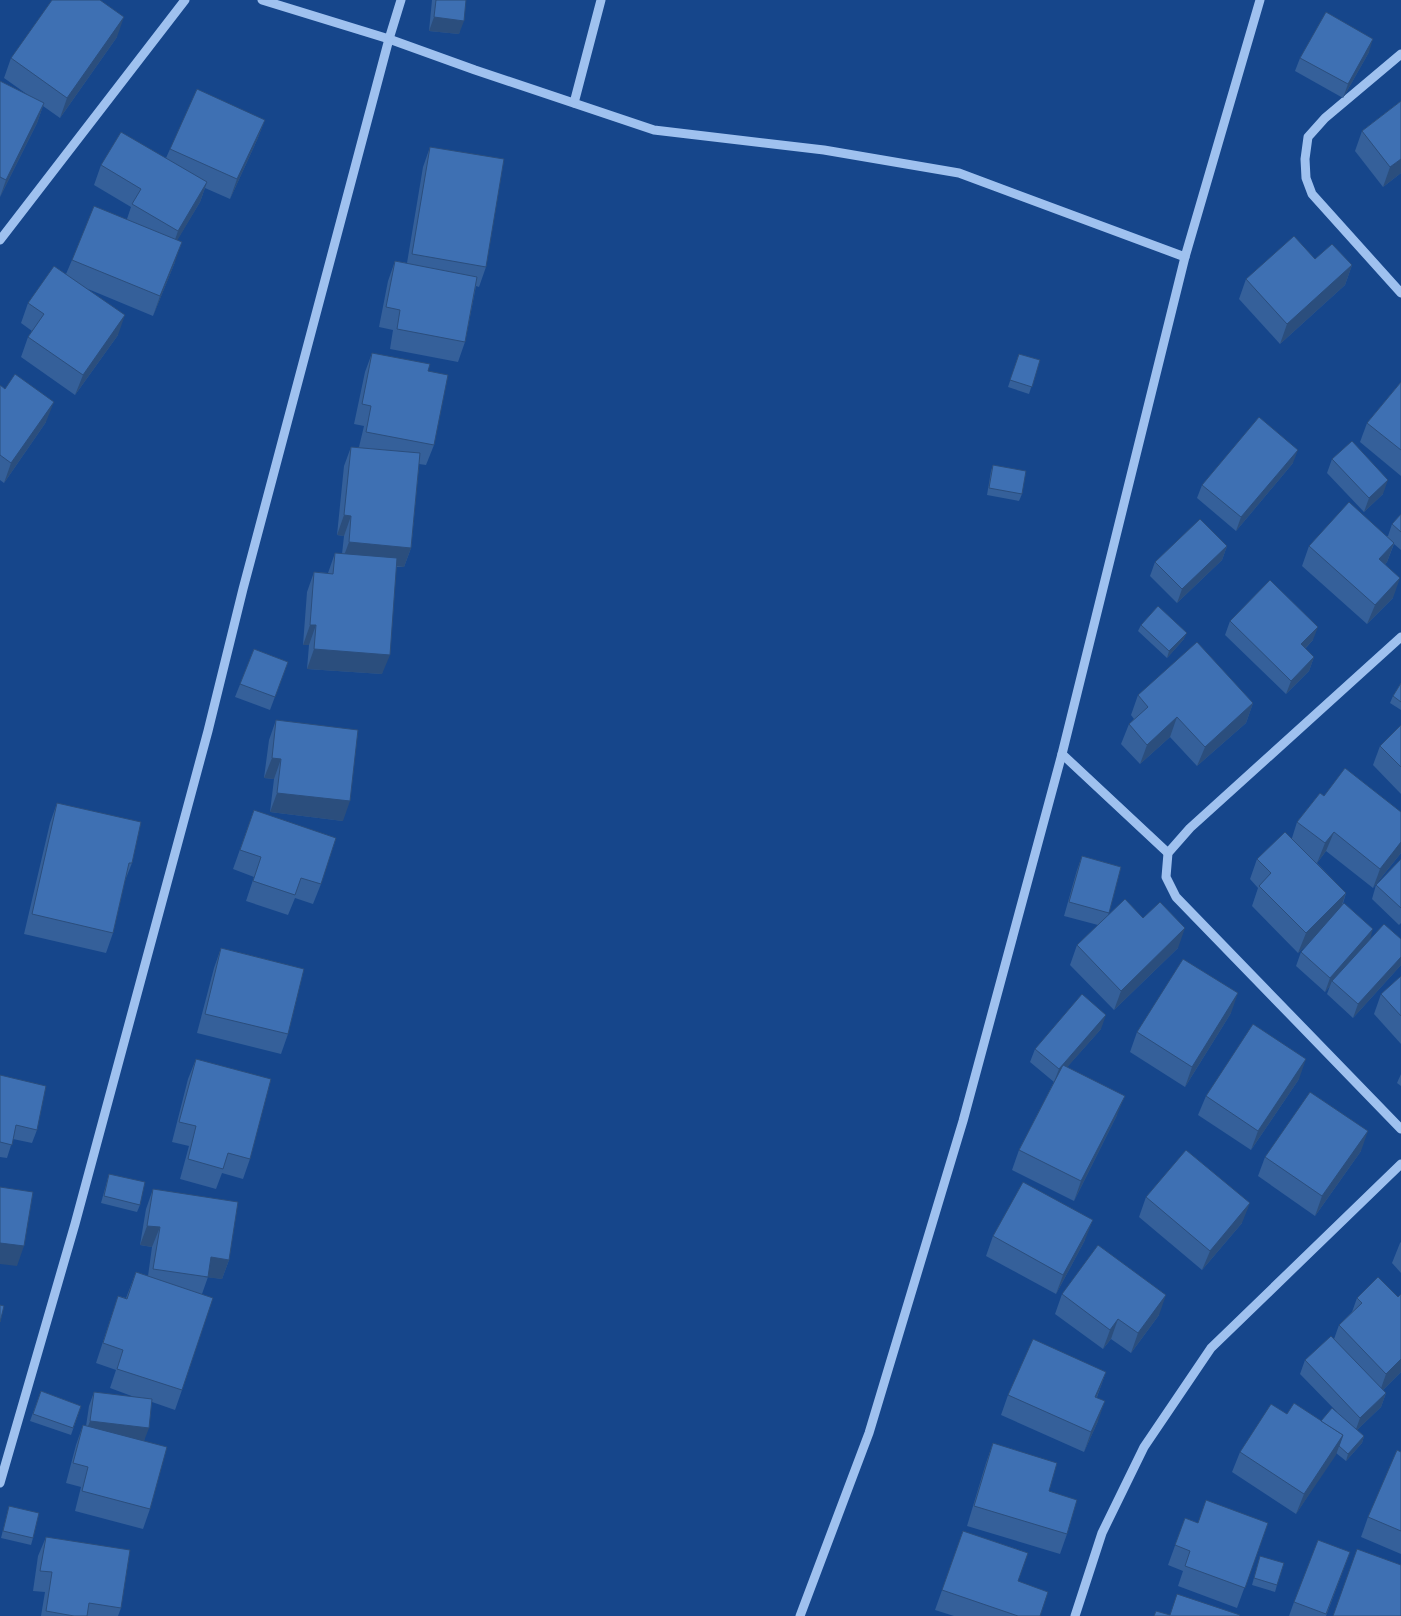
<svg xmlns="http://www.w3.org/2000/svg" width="1401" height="1616" viewBox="0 0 1401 1616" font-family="Ubuntu,sans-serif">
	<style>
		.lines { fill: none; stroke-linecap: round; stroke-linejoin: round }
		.minor { stroke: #9fc1ef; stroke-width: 9 }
		.wall { fill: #35609a }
		.shaded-wall { fill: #2b4e7d }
		.building { fill: #3e70b3; stroke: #2b4e7d }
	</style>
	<rect width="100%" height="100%" fill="#16468b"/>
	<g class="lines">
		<!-- minor -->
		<g class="minor">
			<polyline points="262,0 389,39 475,70 654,130 824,150 959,173 1185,257"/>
			<polyline points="1401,54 1325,118 1308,137 1305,159 1306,178 1312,194 1401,293"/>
			<polyline points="574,103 601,0"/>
			<polyline points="0,240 185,0"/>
			<polyline points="1401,637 1190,828 1168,853 1166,877 1176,897 1401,1129"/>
			<polyline points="1062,754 1168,853"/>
			<polyline points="0,1483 75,1224 208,731 243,589 389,39 401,0"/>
			<polyline points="800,1616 869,1433 963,1121 1062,754 1185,257 1260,0"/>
			<polyline points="1075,1616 1102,1533 1144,1447 1211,1348 1401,1164"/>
		</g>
	</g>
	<!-- wall -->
	<g class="wall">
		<polygon points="432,0 466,0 459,34 429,31"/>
		<polygon points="117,37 60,118 43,106 37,123 0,197 0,81 28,95 4,78 11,58"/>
		<polygon points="1369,52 1343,98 1295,71 1300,58"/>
		<polygon points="1401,101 1401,173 1383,187 1355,151 1362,131"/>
		<polygon points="265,120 257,140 230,199 205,188 200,202 177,240 175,262 153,316 88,289 118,335 75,395 21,357 28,337 32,331 21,323 28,303 66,274 72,260 127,219 131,207 94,185 101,165 166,158 170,149"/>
		<polygon points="430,147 486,267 479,287 476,286 465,342 458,362 390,349 393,330 379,327 388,281 395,261 407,263 423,167"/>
		<polygon points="1315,259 1352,265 1345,285 1280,344 1239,299 1246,279"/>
		<polygon points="372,353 428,371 434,445 426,465 419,464 411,548 404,567 396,567 382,674 307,669 309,645 303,645 307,592 314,572 328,573 335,553 342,554 344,536 337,535 344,466 351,447 359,447 364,426 354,424 365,372"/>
		<polygon points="1019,354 1040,360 1029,394 1008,387"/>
		<polygon points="1401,382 1401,476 1360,442 1367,423"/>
		<polygon points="0,385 46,422 4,483 0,480"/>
		<polygon points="1332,459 1383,494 1364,512 1327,473"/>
		<polygon points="1293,463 1236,531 1197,498 1202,485"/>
		<polygon points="993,465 1022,494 1019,501 987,495 991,471"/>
		<polygon points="1401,514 1401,550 1394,544 1387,562 1385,564 1393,598 1367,624 1302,566 1309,546 1388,536 1392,524"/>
		<polygon points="1227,546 1222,560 1177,603 1150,576 1155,562"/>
		<polygon points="1230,621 1313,640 1305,649 1314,657 1309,671 1286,694 1225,635"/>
		<polygon points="1141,625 1184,639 1167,658 1138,631"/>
		<polygon points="254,649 288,662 270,710 235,697"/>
		<polygon points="1401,683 1401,710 1390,703 1393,696"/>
		<polygon points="1138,695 1253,703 1246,723 1197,766 1170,737 1140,764 1121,744 1129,724 1134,719 1131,715"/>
		<polygon points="276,720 343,821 270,812 274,779 264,778 269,740"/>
		<polygon points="1401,725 1401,794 1373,765 1380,746"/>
		<polygon points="1320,793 1401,853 1373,888 1326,851 1317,863 1315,861 1346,893 1342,907 1370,940 1401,939 1401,965 1353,1018 1327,994 1330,986 1325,992 1296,966 1301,952 1316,935 1298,953 1252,906 1258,888 1250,879 1257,859 1292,838 1297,822"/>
		<polygon points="57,803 132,863 124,883 113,933 106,953 24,934 50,823"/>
		<polygon points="254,810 321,884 313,904 295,898 288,915 246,901 254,877 233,869"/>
		<polygon points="1082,856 1121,867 1108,916 1143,918 1178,948 1114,1010 1070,965 1077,945 1098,925 1064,916 1077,870"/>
		<polygon points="1401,859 1401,923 1399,925 1372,899 1376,885"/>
		<polygon points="221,948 288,1034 281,1054 197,1033 214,968"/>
		<polygon points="1401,976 1401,1044 1374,1014 1381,994"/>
		<polygon points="1231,1013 1185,1087 1130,1052 1137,1032"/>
		<polygon points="1101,1029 1067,1067 1117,1115 1074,1201 1012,1170 1019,1150 1054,1082 1030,1062 1035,1049"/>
		<polygon points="196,1059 250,1159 243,1179 222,1173 216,1189 180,1179 189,1146 172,1142 188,1079"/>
		<polygon points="1401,1074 1401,1086 1397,1083"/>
		<polygon points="0,1075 37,1130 32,1143 13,1139 7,1158 0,1157"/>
		<polygon points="1299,1079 1251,1150 1198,1115 1206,1096"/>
		<polygon points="1361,1151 1315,1216 1258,1176 1265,1157"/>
		<polygon points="109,1174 140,1205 137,1212 101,1203"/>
		<polygon points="153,1189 229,1260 222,1279 208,1277 202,1294 182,1390 175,1410 152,1402 144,1441 150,1509 143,1529 75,1511 81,1487 66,1483 76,1445 83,1425 86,1426 89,1406 94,1392 137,1398 110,1388 116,1370 96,1363 118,1296 126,1298 136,1272 148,1276 152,1247 140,1245 146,1209"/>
		<polygon points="1146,1197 1242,1223 1202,1270 1139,1217"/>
		<polygon points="993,1236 1085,1240 1056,1294 986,1256"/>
		<polygon points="1401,1242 1401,1273 1392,1263 1400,1243"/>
		<polygon points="1378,1277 1401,1372 1383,1390 1386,1393 1381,1407 1357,1430 1364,1436 1362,1443 1346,1461 1336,1453 1296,1514 1232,1472 1240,1452 1287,1414 1321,1421 1337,1412 1300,1374 1305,1360 1334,1339 1339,1325 1352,1312 1357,1298"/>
		<polygon points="1062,1294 1159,1315 1131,1353 1111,1339 1103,1349 1055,1314"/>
		<polygon points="1106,1372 1097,1397 1098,1421 1084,1452 1001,1415 1008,1395"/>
		<polygon points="41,1391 81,1406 71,1435 30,1421"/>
		<polygon points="993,1443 1049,1491 1067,1534 1060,1554 967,1526 986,1463"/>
		<polygon points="1401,1452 1401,1554 1361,1537 1368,1517"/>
		<polygon points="9,1506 33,1538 31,1545 1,1538"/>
		<polygon points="1185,1518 1198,1523 1268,1523 1237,1608 1178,1586 1183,1571 1168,1565"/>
		<polygon points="963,1531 1018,1581 1040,1616 954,1616 935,1610"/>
		<polygon points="46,1537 121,1608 118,1616 41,1616 45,1592 33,1591 38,1556"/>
		<polygon points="1350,1552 1326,1616 1289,1616 1294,1602"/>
		<polygon points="1260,1556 1277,1585 1275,1592 1252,1585"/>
	</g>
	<!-- shaded-wall -->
	<g class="shaded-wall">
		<polygon points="124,17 117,37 60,118 67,98"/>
		<polygon points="434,17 464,21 459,34 429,31"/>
		<polygon points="1373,39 1369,52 1343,98 1348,84"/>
		<polygon points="44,103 37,123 0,197 6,180"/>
		<polygon points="265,120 257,140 230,199 237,179"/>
		<polygon points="1401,159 1401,173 1383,187 1390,167"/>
		<polygon points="207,182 200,202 171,251 178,231"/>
		<polygon points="182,242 175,262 153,316 160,296"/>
		<polygon points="1352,265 1345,285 1280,344 1287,324"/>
		<polygon points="125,315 118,335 75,395 83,375"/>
		<polygon points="54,402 46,422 4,483 11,463"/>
		<polygon points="1298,450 1293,463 1236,531 1241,517"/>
		<polygon points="1388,480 1383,494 1364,512 1369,498"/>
		<polygon points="344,515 351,516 344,536 337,535"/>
		<polygon points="349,542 411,548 404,567 342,561"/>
		<polygon points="1394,543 1387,562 1372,579 1379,559"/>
		<polygon points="1227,546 1222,560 1177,603 1182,589"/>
		<polygon points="1400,578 1393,598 1367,624 1375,605"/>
		<polygon points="310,625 316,625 309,645 303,645"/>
		<polygon points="1318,627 1313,640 1296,658 1301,644"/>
		<polygon points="1187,633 1184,639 1167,658 1169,651"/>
		<polygon points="314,649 390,655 382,674 307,669"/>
		<polygon points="1314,657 1309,671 1286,694 1291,681"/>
		<polygon points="1253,703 1246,723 1197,766 1205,747"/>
		<polygon points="1177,717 1170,737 1140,764 1147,745"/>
		<polygon points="272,758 281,759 274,779 264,778"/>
		<polygon points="277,793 350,801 343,821 270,812"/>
		<polygon points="1334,832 1326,851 1317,863 1325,843"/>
		<polygon points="1401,842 1401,853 1373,888 1380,869"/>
		<polygon points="1346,893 1339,913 1298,953 1306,933"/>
		<polygon points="1185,928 1178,948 1114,1010 1121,991"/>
		<polygon points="1373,929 1369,943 1332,981 1330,986 1325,992 1330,978"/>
		<polygon points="1401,957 1401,965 1353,1018 1358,1004"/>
		<polygon points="1238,993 1231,1013 1185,1087 1192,1067"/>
		<polygon points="1106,1015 1101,1029 1054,1082 1059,1069"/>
		<polygon points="1306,1059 1299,1079 1251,1150 1258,1131"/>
		<polygon points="1125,1096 1117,1115 1074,1201 1081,1181"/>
		<polygon points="1368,1131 1361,1151 1315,1216 1322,1196"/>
		<polygon points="1250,1203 1242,1223 1202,1270 1210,1251"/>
		<polygon points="1093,1220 1085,1240 1056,1294 1063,1275"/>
		<polygon points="147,1226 160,1227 152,1247 140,1245"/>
		<polygon points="0,1243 24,1246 17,1266 0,1264"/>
		<polygon points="211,1257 229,1260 222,1279 204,1277"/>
		<polygon points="1166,1295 1159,1315 1131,1353 1138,1333"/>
		<polygon points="1118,1319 1111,1339 1103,1349 1110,1330"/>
		<polygon points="1401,1359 1401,1372 1379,1394 1386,1374"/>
		<polygon points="1106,1372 1099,1391 1088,1417 1095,1397"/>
		<polygon points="1386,1393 1381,1407 1355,1432 1360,1418"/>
		<polygon points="1105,1401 1098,1421 1084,1452 1091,1432"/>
		<polygon points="90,1421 149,1428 144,1441 85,1434"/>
		<polygon points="1343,1435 1336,1455 1296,1514 1304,1494"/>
		<polygon points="1364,1436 1362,1443 1346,1461 1348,1454"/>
	</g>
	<!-- building -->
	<g class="building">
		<polygon points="52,0 100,0 124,17 67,98 11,58"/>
		<polygon points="436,0 466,0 464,21 434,17"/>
		<polygon points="1326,12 1373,39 1348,84 1300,58"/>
		<polygon points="0,81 44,103 6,180 0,177"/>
		<polygon points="197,89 265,120 237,179 170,149"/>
		<polygon points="1401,101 1401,159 1390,167 1362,131"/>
		<polygon points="121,132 207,182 178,231 132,204 141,189 101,165"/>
		<polygon points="430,147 504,159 486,267 412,254"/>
		<polygon points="94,206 182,242 160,296 72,260"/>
		<polygon points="1294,236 1315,259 1332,244 1352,265 1287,324 1246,279"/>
		<polygon points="395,261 477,277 465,342 397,329 400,310 386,307"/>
		<polygon points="54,266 125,315 83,375 28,337 44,314 28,303"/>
		<polygon points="372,353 430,364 428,371 448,375 434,445 366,432 371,406 362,404"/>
		<polygon points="1019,354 1040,360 1032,387 1010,380"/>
		<polygon points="15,374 54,402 11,463 0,455 0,385 5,389"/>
		<polygon points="1401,382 1401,450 1367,423"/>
		<polygon points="1259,417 1298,450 1241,517 1202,485"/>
		<polygon points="1352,441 1388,480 1369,498 1332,459"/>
		<polygon points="351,447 420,453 411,548 349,542 351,516 344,515"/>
		<polygon points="993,465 1026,471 1022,494 989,488"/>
		<polygon points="1349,502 1394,543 1379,559 1400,578 1375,605 1309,546"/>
		<polygon points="1401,514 1401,532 1392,524"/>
		<polygon points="1200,519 1227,546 1182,589 1155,562"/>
		<polygon points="335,553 397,558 390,655 314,649 316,625 310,625 314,572 333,574"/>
		<polygon points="1270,580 1318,627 1301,644 1314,657 1291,681 1230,621"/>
		<polygon points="1158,606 1187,633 1169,651 1141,625"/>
		<polygon points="1197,642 1253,703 1205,747 1177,717 1147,745 1129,724 1148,707 1138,695"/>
		<polygon points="254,649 288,662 275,697 240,684"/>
		<polygon points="1401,683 1401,702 1393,696"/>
		<polygon points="276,720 358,730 350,801 277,793 281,759 272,758"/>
		<polygon points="1401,725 1401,767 1380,746"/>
		<polygon points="1345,768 1401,812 1401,842 1380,869 1334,832 1325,843 1297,822 1320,793 1324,796"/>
		<polygon points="57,803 141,822 132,863 129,863 113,933 32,914"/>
		<polygon points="254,810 336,838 321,884 301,878 295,895 253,881 261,857 240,850"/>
		<polygon points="1285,832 1346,893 1306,933 1259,886 1271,873 1257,859"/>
		<polygon points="1082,856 1121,867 1109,913 1069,902"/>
		<polygon points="1401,859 1401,908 1376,885"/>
		<polygon points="1125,899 1143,918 1160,902 1185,928 1121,991 1077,945"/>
		<polygon points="1344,903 1373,929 1330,978 1301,952"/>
		<polygon points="1384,924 1401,939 1401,957 1358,1004 1332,981"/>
		<polygon points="221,948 304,969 288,1034 205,1014"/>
		<polygon points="1183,959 1238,993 1192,1067 1137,1032"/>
		<polygon points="1401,976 1401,1016 1381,994"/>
		<polygon points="1082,994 1106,1015 1059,1069 1035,1049"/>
		<polygon points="1253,1024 1306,1059 1258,1131 1206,1096"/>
		<polygon points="196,1059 271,1079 250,1159 228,1153 223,1169 188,1159 196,1126 179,1122"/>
		<polygon points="1063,1065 1125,1096 1081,1181 1019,1150"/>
		<polygon points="0,1075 46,1086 37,1130 16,1125 12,1145 0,1142"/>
		<polygon points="1310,1092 1368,1131 1322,1196 1265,1157"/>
		<polygon points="1186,1150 1250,1203 1210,1251 1146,1197"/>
		<polygon points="109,1174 145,1182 140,1205 104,1196"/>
		<polygon points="1023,1182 1093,1220 1063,1275 993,1236"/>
		<polygon points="0,1187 33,1192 24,1246 0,1243"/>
		<polygon points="153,1189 238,1202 229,1260 211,1257 208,1277 153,1269 160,1227 147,1226"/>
		<polygon points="1098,1245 1166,1295 1138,1333 1118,1319 1110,1330 1062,1294"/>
		<polygon points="136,1272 213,1298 182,1390 117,1369 123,1350 103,1343 118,1296 127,1299"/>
		<polygon points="1378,1277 1398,1297 1401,1294 1401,1359 1386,1374 1339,1325 1362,1303 1357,1298"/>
		<polygon points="0,1305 4,1306 0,1322"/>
		<polygon points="1331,1336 1386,1393 1360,1418 1305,1360"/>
		<polygon points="1033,1339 1106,1372 1095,1397 1105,1401 1091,1432 1008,1395"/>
		<polygon points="41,1391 81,1406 73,1428 33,1414"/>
		<polygon points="94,1392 152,1399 149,1428 90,1421"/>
		<polygon points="1294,1403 1343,1435 1304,1494 1240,1452 1271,1404 1287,1414"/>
		<polygon points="1332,1408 1364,1436 1348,1454 1339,1446 1343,1435 1321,1421"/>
		<polygon points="83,1425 167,1447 150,1509 82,1491 88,1467 73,1463"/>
		<polygon points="993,1443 1057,1463 1049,1491 1077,1500 1067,1534 974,1506"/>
		<polygon points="1397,1450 1401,1452 1401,1531 1368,1517"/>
		<polygon points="1206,1500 1268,1523 1245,1588 1185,1566 1190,1551 1175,1545 1185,1518 1198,1523"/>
		<polygon points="9,1506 39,1513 33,1538 3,1531"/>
		<polygon points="963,1531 1028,1553 1018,1581 1048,1592 1040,1616 1018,1616 942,1590"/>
		<polygon points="46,1537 130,1550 121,1608 89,1603 87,1616 74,1616 46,1611 52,1572 40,1571"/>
		<polygon points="1318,1540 1350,1552 1326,1614 1294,1602"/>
		<polygon points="1357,1549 1401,1565 1401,1616 1333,1616"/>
		<polygon points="1260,1556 1284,1563 1277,1585 1254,1578"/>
		<polygon points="1177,1594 1240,1615 1239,1616 1154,1616 1156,1611 1170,1615"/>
	</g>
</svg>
